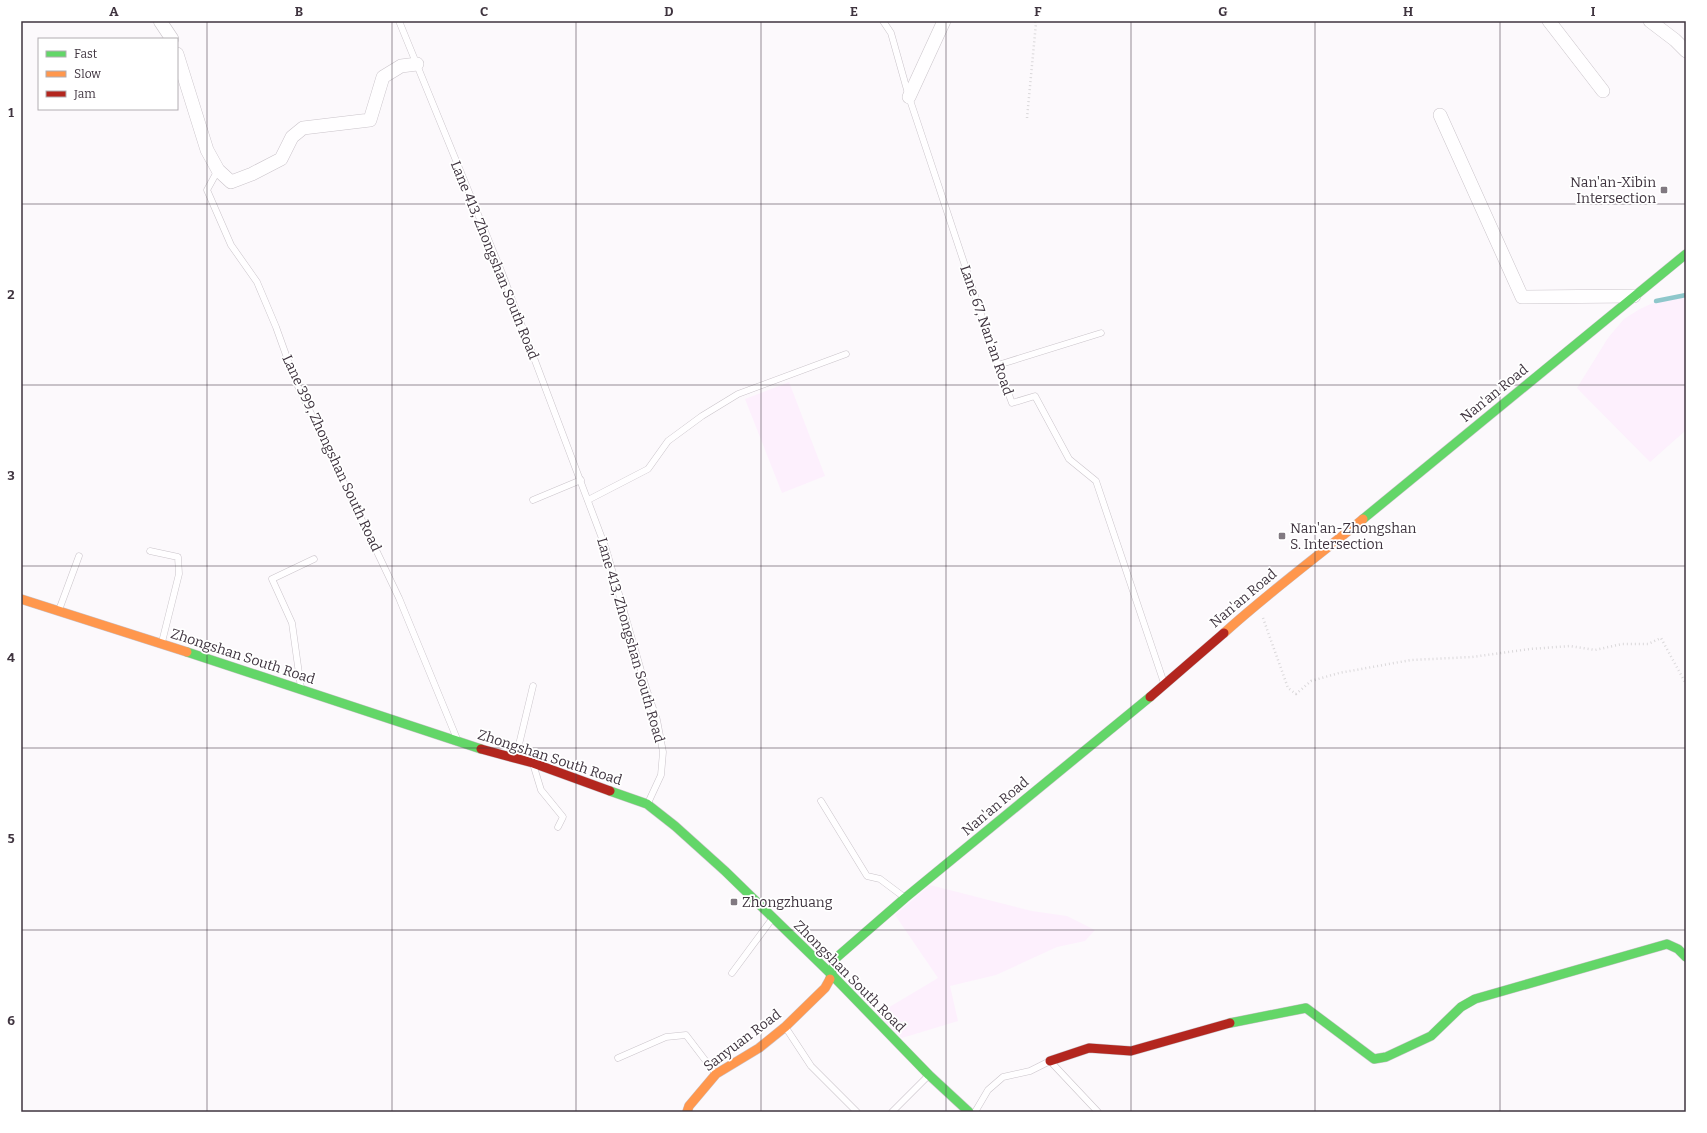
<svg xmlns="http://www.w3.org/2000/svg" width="1707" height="1133" viewBox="0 0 1707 1133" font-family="Bitter,serif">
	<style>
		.built { fill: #fdf0fd }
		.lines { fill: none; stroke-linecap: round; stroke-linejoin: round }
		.stream { stroke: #8ec7cb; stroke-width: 4.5 }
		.lane-casing { stroke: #cac4ca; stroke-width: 7 }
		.street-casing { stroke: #cac4ca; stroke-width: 14 }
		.fast-casing { stroke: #cac4ca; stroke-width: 10 }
		.slow-casing { stroke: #cac4ca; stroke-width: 10 }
		.jam-casing { stroke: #cac4ca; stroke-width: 10 }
		.path { stroke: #dad8da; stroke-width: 2.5; stroke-dasharray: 1 3; stroke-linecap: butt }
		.lane { stroke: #fffeff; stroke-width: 6 }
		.street { stroke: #fffeff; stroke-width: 13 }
		.fast { stroke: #63d668; stroke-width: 9 }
		.slow { stroke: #ff974d; stroke-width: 9 }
		.jam { stroke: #b3261e; stroke-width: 9 }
		.grid { fill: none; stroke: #3f343f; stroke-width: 1; stroke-opacity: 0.55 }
		.poi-dot { fill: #817981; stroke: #fff; stroke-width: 1.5 }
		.labels { text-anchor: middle; stroke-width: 3.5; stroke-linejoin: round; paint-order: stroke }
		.poi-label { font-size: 14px; fill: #3f343f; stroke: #fff; text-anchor: start }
		.street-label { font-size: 14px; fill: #3f343f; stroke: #fff }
		.neatline { fill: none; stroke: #3f343f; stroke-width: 1.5 }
		.grid-label { font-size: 13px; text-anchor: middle; font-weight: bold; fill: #3f343f }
	</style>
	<rect width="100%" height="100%" fill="#fcf9fc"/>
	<!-- built -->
	<g class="built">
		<polygon points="1686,296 1686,430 1650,462 1577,388 1608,338 1624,319 1640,309 1657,301"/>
		<polygon points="789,382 825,476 782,493 745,399"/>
		<polygon points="930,885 1032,911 1067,916 1095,930 1085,941 1057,947 996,975 950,986 958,1021 902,1038 876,1015 938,978 895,915"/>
	</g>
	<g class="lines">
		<!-- stream -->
		<polyline class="stream" points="1656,301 1686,295"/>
		<!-- lane casing -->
		<g class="lane-casing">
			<g id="lane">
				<polyline points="399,21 502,273 606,549 646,688 657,720 663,752 661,775 648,803"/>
				<polyline points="883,21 891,33 909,97 998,365 1012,403 1035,396 1069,459 1096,481 1164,683"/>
				<polyline points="218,170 207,190 231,245 257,282 276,327 295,380 399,598 457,739"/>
				<polyline points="998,365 1101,333"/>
				<polyline points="533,500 581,480"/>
				<polyline points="588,500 648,469 668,441 702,416 738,394 846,354"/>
				<polyline points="150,551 178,557 179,574 162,642"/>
				<polyline points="59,610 79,556"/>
				<polyline points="301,688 292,623 272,579 314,559"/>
				<polyline points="516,757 533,686"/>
				<polyline points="534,767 541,790 563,817 558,827"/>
				<polyline points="821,801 867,876 880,879 904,897"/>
				<polyline points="732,973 772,919"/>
				<polyline points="786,1028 811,1066 857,1112"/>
				<polyline points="618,1058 666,1037 686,1035 715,1073"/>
				<polyline points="892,1112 928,1076"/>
				<polyline points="975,1112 988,1090 1003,1077 1030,1071 1050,1061 1098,1112"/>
			</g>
		</g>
		<!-- street casing -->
		<g class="street-casing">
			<g id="street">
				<polyline points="160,21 172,39"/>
				<polyline points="1549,21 1603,91"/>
				<polyline points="1650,21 1675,40 1686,51"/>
				<polyline points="177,54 207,150 218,170 231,182 252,174 281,159 292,137 303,128 370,120 383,77 401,66 417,64"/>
				<polyline points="909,97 944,21"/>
				<polyline points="1440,115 1522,297 1634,296"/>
			</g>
		</g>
		<!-- fast casing -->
		<g class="fast-casing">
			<g id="fast">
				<polyline points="1363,519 1686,254"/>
				<polyline points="187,652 481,749"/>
				<polyline points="610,791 647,804 675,826 725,871 832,975 929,1075 969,1112"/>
				<polyline points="830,979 836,958 905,898 1150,697"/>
				<polyline points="1230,1023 1306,1008 1374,1059 1386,1057 1431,1036 1461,1007 1475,999 1667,944 1678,949 1686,957"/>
			</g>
		</g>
		<!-- slow casing -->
		<g class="slow-casing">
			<g id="slow">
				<polyline points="21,599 187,652"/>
				<path d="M 1224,633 C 1268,593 1317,557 1363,519"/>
				<polyline points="687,1112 689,1106 716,1074 759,1048 785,1027 825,988 830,979"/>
			</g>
		</g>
		<!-- jam casing -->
		<g class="jam-casing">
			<g id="jam">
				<polyline points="1150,697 1224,633"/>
				<polyline points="481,749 533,763 610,791"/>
				<polyline points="1050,1061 1089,1048 1131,1051 1230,1023"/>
			</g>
		</g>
		<!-- path -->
		<g class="path">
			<polyline points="1027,118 1036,23 1035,21"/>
			<polyline points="1263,618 1288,688 1296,694 1311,681 1339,673 1411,660 1472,657 1530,649 1570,646 1595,650 1622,644 1648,644 1661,638 1686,684"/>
		</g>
		<!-- lane -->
		<use href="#lane" class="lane"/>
		<!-- street -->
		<use href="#street" class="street"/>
		<!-- fast -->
		<use href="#fast" class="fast"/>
		<!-- slow -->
		<use href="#slow" class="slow"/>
		<!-- jam -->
		<use href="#jam" class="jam"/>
	</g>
	<!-- grid -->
	<path class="grid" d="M 207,21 L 207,1112M 392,21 L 392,1112M 576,21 L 576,1112M 761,21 L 761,1112M 946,21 L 946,1112M 1131,21 L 1131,1112M 1315,21 L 1315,1112M 1500,21 L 1500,1112M 21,204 L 1686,204M 21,385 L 1686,385M 21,566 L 1686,566M 21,748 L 1686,748M 21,930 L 1686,930"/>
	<!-- markers -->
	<g class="poi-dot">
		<rect x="1660" y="186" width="8" height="8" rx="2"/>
		<rect x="1278" y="532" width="8" height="8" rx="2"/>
		<rect x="730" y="898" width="8" height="8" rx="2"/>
	</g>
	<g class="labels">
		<!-- poi labels -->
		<g class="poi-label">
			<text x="1656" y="187" text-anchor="end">Nan'an-Xibin<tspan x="1656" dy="16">Intersection</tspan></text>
			<text x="1290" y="533">Nan'an-Zhongshan<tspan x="1290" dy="16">S. Intersection</tspan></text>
			<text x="742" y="907">Zhongzhuang</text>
		</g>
		<!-- street labels -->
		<g class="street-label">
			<text transform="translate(495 260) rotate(68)" y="5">Lane 413, Zhongshan South Road</text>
			<text transform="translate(987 330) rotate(71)" y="5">Lane 67, Nan'an Road</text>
			<text transform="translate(1494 393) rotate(-39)" y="5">Nan'an Road</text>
			<text transform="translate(332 453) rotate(65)" y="5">Lane 399, Zhongshan South Road</text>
			<text transform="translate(1243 598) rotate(-40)" y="5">Nan'an Road</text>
			<text transform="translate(631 640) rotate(74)" y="5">Lane 413, Zhongshan South Road</text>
			<text transform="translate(243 656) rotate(18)" y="5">Zhongshan South Road</text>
			<text transform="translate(550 757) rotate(18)" y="5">Zhongshan South Road</text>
			<text transform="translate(995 806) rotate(-40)" y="5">Nan'an Road</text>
			<text transform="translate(850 976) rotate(45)" y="5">Zhongshan South Road</text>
			<text transform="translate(742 1040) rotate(-37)" y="5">Sanyuan Road</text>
		</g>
	</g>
	<!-- border -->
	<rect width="1707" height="1133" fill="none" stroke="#ffffff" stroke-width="44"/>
	<!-- legend -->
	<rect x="38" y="38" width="140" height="72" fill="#ffffff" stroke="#b2aeb2"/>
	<rect x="46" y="51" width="20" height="6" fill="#63d668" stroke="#b2aeb2"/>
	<text x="74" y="58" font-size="12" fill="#3f343f">Fast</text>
	<rect x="46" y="71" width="20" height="6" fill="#ff974d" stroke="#b2aeb2"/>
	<text x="74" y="78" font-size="12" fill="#3f343f">Slow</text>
	<rect x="46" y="91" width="20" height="6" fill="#b3261e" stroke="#b2aeb2"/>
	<text x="74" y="98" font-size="12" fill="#3f343f">Jam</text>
	<rect x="22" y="22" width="1663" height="1089" class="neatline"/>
	<g class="grid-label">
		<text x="114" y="16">A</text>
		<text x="299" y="16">B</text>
		<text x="484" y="16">C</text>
		<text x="669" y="16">D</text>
		<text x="854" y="16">E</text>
		<text x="1038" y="16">F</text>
		<text x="1223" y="16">G</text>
		<text x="1408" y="16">H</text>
		<text x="1593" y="16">I</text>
		<text x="11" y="117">1</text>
		<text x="11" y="299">2</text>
		<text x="11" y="480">3</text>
		<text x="11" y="662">4</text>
		<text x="11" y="843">5</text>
		<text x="11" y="1025">6</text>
	</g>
</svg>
